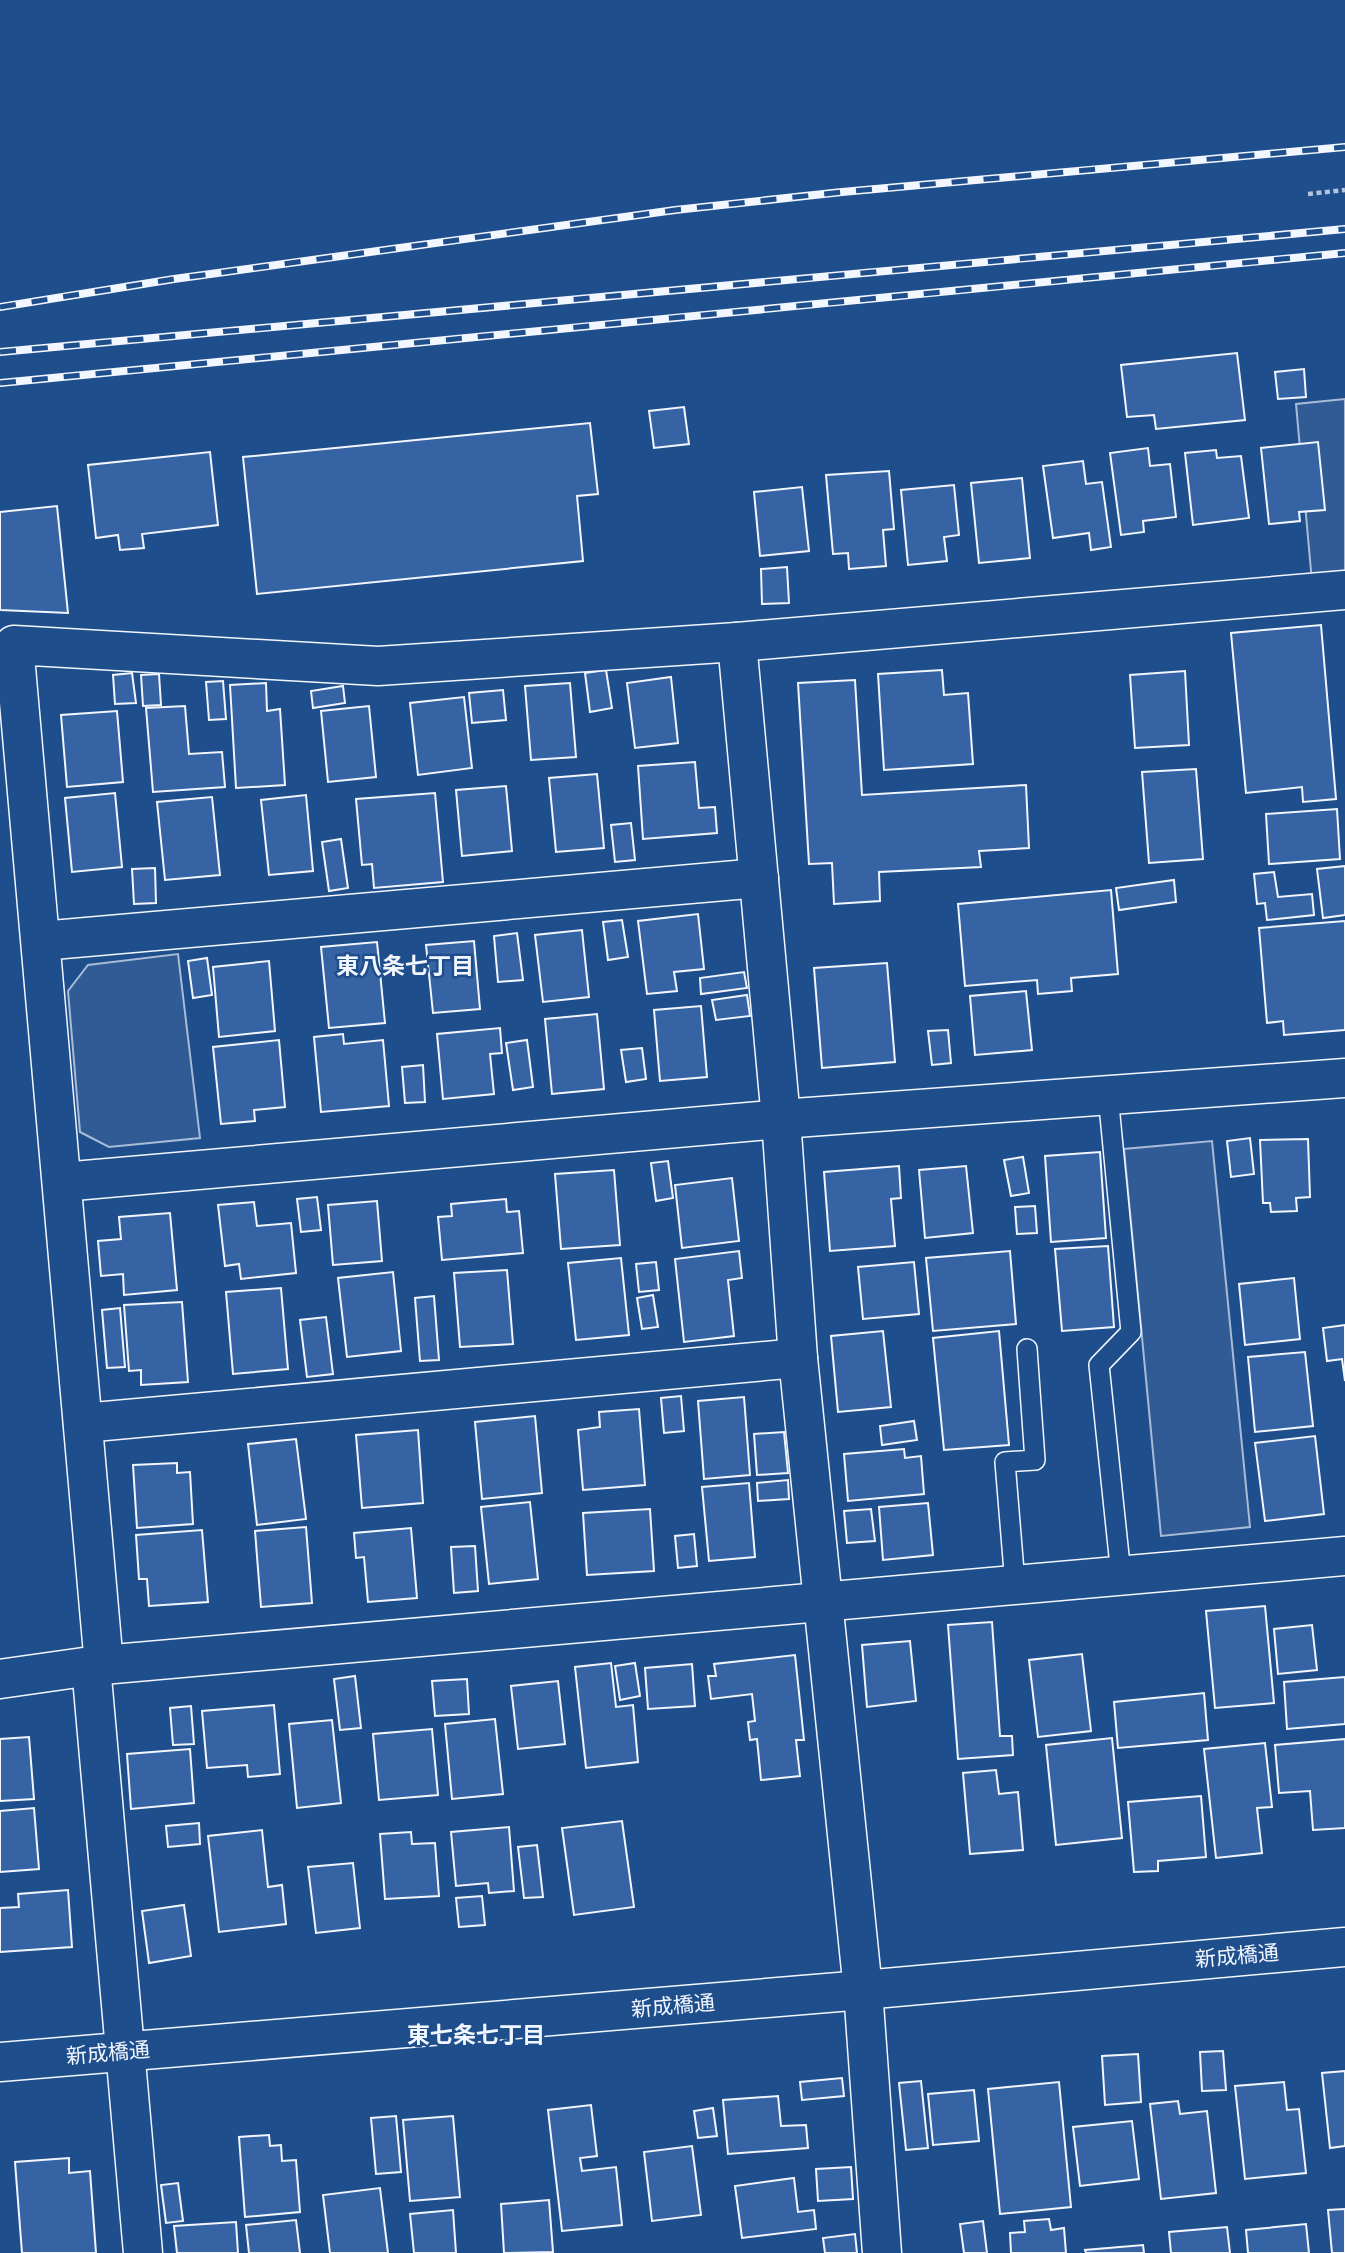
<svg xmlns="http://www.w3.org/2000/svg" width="1345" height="2253" viewBox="0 0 1345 2253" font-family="'Fira Sans','Noto Sans JP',sans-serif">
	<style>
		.green { fill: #305b95; stroke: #a8bbd7; stroke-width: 2 }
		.building { fill: #3563a3; stroke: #f2f6ff; stroke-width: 2 }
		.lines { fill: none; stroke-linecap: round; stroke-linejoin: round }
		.lane-casing { stroke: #f2f6ff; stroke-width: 22 }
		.street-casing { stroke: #f2f6ff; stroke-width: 41 }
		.secondary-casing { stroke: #f2f6ff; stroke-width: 41 }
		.path { stroke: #b3c4dc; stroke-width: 4.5; stroke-dasharray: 5 3.5; stroke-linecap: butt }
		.lane { stroke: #1f4e8c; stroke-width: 19 }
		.street { stroke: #1f4e8c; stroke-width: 38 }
		.secondary { stroke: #1f4e8c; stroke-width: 38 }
		.rail-casing { stroke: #f2f6ff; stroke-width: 8 }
		.rail { stroke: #1f4e8c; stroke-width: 5; stroke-dasharray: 16; stroke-linecap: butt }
		.labels { text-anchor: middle; stroke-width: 5; stroke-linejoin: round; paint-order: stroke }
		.street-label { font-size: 21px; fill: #f2f6ff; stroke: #1f4e8c }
		.neighbourhood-label { font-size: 23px; font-weight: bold; fill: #f2f6ff; stroke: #1f4e8c }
	</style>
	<rect width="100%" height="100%" fill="#1f4e8c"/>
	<!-- green -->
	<g class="green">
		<polygon points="1345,399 1345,590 1313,593 1296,404"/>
		<polygon points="178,954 200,1138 109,1147 80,1132 68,991 88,965"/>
		<polygon points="1212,1141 1250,1527 1161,1536 1124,1149"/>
	</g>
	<!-- building -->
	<g class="building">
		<polygon points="1237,353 1245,420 1156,429 1154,415 1127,417 1121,365"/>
		<polygon points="1304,369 1306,397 1278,399 1275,372"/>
		<polygon points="684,407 689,444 654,448 649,411"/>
		<polygon points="590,423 598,494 577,496 583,561 257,594 243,457"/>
		<polygon points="1318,442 1325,510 1299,512 1300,521 1269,524 1261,448"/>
		<polygon points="1148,448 1150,466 1170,464 1176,517 1143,521 1144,532 1121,535 1110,453"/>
		<polygon points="1216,450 1217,458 1241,456 1249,518 1193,525 1185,453"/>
		<polygon points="210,452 218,525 142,534 144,548 120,550 118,535 96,538 88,465"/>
		<polygon points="1083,461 1086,484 1102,482 1111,547 1091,550 1089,533 1053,538 1043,466"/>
		<polygon points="889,471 894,529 883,530 886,566 849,569 848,553 833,554 826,475"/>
		<polygon points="1022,478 1030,558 979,563 971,483"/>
		<polygon points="954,485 959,535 944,537 947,561 908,565 901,490"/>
		<polygon points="802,487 809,551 760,556 754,492"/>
		<polygon points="57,506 68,613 0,610 0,512"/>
		<polygon points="787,567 789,603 762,604 761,569"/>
		<polygon points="1321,625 1336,799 1303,802 1302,787 1246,793 1231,633"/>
		<polygon points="606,670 612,708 590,712 585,673"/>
		<polygon points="942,670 944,695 968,693 973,764 884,770 878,674"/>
		<polygon points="1185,671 1189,745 1135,748 1130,675"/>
		<polygon points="132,673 136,703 115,704 113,675"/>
		<polygon points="159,674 161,705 143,706 141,675"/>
		<polygon points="671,677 678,743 635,748 627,683"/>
		<polygon points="855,680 862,795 1026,785 1029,848 979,851 981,867 879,872 880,901 834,904 832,863 809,864 798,683"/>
		<polygon points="223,681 226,719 209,720 206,682"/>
		<polygon points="266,683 267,711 280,709 285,785 236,788 230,685"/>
		<polygon points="570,683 576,757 531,760 525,686"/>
		<polygon points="343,686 345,703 313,708 311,691"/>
		<polygon points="503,690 506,720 472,723 469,693"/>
		<polygon points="464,697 472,768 418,775 410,703"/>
		<polygon points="185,706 189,754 222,752 225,787 153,792 146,708"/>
		<polygon points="369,706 376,777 328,782 321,711"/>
		<polygon points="117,711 123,782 67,787 61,715"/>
		<polygon points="695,762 699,808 715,807 717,833 643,839 638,766"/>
		<polygon points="1196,769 1203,859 1149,863 1142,772"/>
		<polygon points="597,774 604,848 556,852 549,778"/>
		<polygon points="506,786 512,851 462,856 456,790"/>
		<polygon points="115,793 122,867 72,872 65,798"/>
		<polygon points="435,793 443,882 374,888 372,864 362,865 356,799"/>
		<polygon points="306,795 313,871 269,875 261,800"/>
		<polygon points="212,797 220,875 165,880 157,802"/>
		<polygon points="1337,809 1340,859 1269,864 1266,814"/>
		<polygon points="631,823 635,860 615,862 611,825"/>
		<polygon points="341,839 348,888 329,891 322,842"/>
		<polygon points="1345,866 1345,915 1323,918 1317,869"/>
		<polygon points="155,868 156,903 134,904 132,869"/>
		<polygon points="1274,872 1278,897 1312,894 1314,915 1267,920 1265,903 1257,904 1254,874"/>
		<polygon points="1174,880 1176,902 1119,910 1116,888"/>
		<polygon points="1111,890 1118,974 1071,978 1072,991 1038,994 1037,980 965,986 958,904"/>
		<polygon points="698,914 704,969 674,972 677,991 647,994 638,921"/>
		<polygon points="622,920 628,957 608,960 603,922"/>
		<polygon points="1345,921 1345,1030 1284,1035 1283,1021 1267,1023 1259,928"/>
		<polygon points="582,930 589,997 543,1002 535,935"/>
		<polygon points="517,933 523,980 498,982 494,936"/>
		<polygon points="474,941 480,1009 433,1013 426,945"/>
		<polygon points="377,942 385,1023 329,1028 321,947"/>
		<polygon points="207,958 212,995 193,998 188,961"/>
		<polygon points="269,961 275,1031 219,1037 213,967"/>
		<polygon points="887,963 895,1062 822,1068 814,968"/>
		<polygon points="744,972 747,988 701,994 700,978"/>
		<polygon points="1026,991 1032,1050 975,1055 970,996"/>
		<polygon points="747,995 750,1016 716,1020 712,1000"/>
		<polygon points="701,1006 707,1077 660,1081 654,1010"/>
		<polygon points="597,1014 604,1089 552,1094 545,1019"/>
		<polygon points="500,1028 502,1053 490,1054 494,1094 443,1099 437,1034"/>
		<polygon points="948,1030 951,1063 932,1065 928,1031"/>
		<polygon points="343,1034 344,1044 383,1040 389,1106 321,1112 314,1037"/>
		<polygon points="279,1040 285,1107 254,1110 255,1121 221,1124 213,1047"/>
		<polygon points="527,1040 533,1087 513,1090 506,1043"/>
		<polygon points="642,1048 646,1079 626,1082 621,1050"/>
		<polygon points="423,1065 425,1102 405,1103 402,1067"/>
		<polygon points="1250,1138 1254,1174 1231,1177 1227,1141"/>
		<polygon points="1308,1139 1310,1197 1296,1198 1297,1211 1271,1212 1270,1203 1263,1203 1260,1140"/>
		<polygon points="1100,1152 1106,1238 1051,1242 1045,1156"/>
		<polygon points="1023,1157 1029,1193 1011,1196 1004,1160"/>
		<polygon points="668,1161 673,1198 656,1201 651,1163"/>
		<polygon points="899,1166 901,1198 891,1199 895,1246 830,1251 824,1172"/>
		<polygon points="966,1166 973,1233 925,1238 919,1170"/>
		<polygon points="614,1170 620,1245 561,1249 555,1174"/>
		<polygon points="732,1178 739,1241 682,1248 675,1185"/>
		<polygon points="317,1197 321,1230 301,1232 297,1199"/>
		<polygon points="506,1199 507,1212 519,1211 523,1253 442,1260 438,1217 452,1216 451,1204"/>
		<polygon points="377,1201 382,1261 333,1265 328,1205"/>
		<polygon points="254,1202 257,1226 291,1223 296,1273 241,1279 239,1264 225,1266 218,1205"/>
		<polygon points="1035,1206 1037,1233 1017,1234 1015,1207"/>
		<polygon points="170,1213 177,1290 124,1295 123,1274 101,1276 98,1241 121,1239 119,1217"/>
		<polygon points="1108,1246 1114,1327 1062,1331 1055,1249"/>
		<polygon points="739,1251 742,1278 728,1280 734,1336 684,1342 675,1259"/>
		<polygon points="1010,1251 1016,1324 933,1331 926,1258"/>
		<polygon points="621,1258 629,1335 576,1340 568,1263"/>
		<polygon points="656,1262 659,1290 639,1292 636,1264"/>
		<polygon points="914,1262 919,1314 863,1319 858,1267"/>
		<polygon points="507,1270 513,1344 460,1347 454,1273"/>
		<polygon points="393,1272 401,1351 347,1357 338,1278"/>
		<polygon points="1294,1278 1300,1339 1245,1345 1239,1284"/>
		<polygon points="281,1288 288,1369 233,1374 226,1292"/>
		<polygon points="653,1295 658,1327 642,1329 637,1298"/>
		<polygon points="434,1296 439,1360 420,1361 415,1298"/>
		<polygon points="182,1302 188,1382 141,1385 141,1370 129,1371 124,1305"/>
		<polygon points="120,1308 125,1367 107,1368 102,1310"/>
		<polygon points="326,1317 333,1374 307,1377 300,1320"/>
		<polygon points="1345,1325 1345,1381 1342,1359 1327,1361 1323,1328"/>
		<polygon points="883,1331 891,1407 838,1412 831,1336"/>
		<polygon points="999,1331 1009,1445 944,1450 933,1338"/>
		<polygon points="1305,1352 1313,1426 1255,1432 1248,1357"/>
		<polygon points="681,1396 684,1431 664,1433 661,1398"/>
		<polygon points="744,1397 750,1475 704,1479 698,1401"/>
		<polygon points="639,1409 645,1485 583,1490 578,1430 600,1427 599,1412"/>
		<polygon points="535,1416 542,1493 482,1499 475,1422"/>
		<polygon points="914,1421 917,1440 882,1445 880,1426"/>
		<polygon points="418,1430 423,1503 362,1508 356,1435"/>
		<polygon points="784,1432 788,1473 757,1475 754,1434"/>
		<polygon points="1315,1436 1324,1514 1265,1521 1255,1443"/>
		<polygon points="296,1439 306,1519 257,1525 248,1444"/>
		<polygon points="904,1449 905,1458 921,1456 924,1494 848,1501 844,1454"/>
		<polygon points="177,1463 177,1473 190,1472 193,1524 137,1528 133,1465"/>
		<polygon points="788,1480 789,1499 758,1501 757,1483"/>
		<polygon points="749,1483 755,1557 709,1561 702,1487"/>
		<polygon points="530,1502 538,1579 489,1584 481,1507"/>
		<polygon points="928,1503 933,1555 883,1560 879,1507"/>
		<polygon points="650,1509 654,1571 587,1575 583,1513"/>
		<polygon points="871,1509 875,1541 847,1543 844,1511"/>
		<polygon points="306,1527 312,1603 261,1607 255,1531"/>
		<polygon points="411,1528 417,1598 368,1602 364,1557 356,1558 354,1533"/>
		<polygon points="202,1530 208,1602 149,1606 147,1579 139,1579 136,1535"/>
		<polygon points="694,1534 697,1566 678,1568 675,1536"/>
		<polygon points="475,1546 478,1591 454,1593 451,1547"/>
		<polygon points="1265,1606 1274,1703 1215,1708 1206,1611"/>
		<polygon points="992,1622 1000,1736 1012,1736 1013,1755 958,1759 948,1625"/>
		<polygon points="1312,1625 1317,1670 1278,1674 1274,1629"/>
		<polygon points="910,1641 916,1701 867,1707 862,1645"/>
		<polygon points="1082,1654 1091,1731 1038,1737 1029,1660"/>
		<polygon points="795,1655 804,1740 796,1740 800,1776 761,1780 757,1739 750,1740 748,1722 755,1721 752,1694 711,1699 708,1676 716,1676 714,1664"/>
		<polygon points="611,1663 616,1707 633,1705 638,1762 586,1768 575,1667"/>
		<polygon points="635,1663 640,1696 620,1700 615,1666"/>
		<polygon points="692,1664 695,1706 648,1709 645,1668"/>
		<polygon points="355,1676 361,1728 340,1730 334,1679"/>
		<polygon points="1345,1677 1345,1724 1287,1729 1284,1682"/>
		<polygon points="467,1679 469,1714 435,1716 432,1681"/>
		<polygon points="558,1681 565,1744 518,1749 511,1686"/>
		<polygon points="1204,1693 1208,1740 1118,1748 1114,1702"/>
		<polygon points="274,1705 280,1774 248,1777 247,1765 207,1768 202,1711"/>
		<polygon points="191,1706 194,1744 173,1745 170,1708"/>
		<polygon points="495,1719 503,1794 452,1799 445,1724"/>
		<polygon points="332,1720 341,1803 297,1808 289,1724"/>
		<polygon points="432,1729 438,1795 379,1800 373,1734"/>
		<polygon points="29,1737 34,1799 0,1801 0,1739"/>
		<polygon points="1112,1738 1122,1838 1056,1845 1046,1745"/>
		<polygon points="1345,1739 1345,1828 1313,1830 1310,1791 1279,1793 1275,1745"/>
		<polygon points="1265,1743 1272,1807 1257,1808 1262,1853 1216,1858 1204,1749"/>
		<polygon points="190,1749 194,1803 131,1809 127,1754"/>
		<polygon points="996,1770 999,1794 1018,1792 1023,1850 970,1854 963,1773"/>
		<polygon points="1201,1796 1206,1857 1158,1861 1158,1871 1134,1872 1128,1802"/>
		<polygon points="34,1808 39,1869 0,1872 0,1811"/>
		<polygon points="622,1821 634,1907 574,1915 562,1828"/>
		<polygon points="199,1823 200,1844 168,1847 166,1826"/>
		<polygon points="509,1827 514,1891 489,1893 488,1883 456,1886 451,1832"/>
		<polygon points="262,1830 268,1887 282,1885 286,1924 219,1932 208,1836"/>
		<polygon points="411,1832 412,1844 435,1843 439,1896 385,1899 380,1834"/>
		<polygon points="537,1845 543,1897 524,1898 518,1847"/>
		<polygon points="353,1863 360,1928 316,1933 308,1867"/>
		<polygon points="68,1890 72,1947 0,1952 0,1908 19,1907 18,1894"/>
		<polygon points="482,1896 485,1925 459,1927 456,1898"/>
		<polygon points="184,1905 191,1956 149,1963 142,1911"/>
		<polygon points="1223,2051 1226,2090 1202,2091 1200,2052"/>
		<polygon points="1138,2054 1141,2102 1105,2105 1102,2056"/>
		<polygon points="1345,2071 1345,2146 1330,2148 1322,2073"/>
		<polygon points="842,2078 844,2096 802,2100 800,2082"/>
		<polygon points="921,2081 928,2148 906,2150 899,2083"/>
		<polygon points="1059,2082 1071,2207 1000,2214 988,2089"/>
		<polygon points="1284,2082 1287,2110 1299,2109 1306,2173 1245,2179 1235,2086"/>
		<polygon points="974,2090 979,2141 933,2145 928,2094"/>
		<polygon points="778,2096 781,2126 806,2125 808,2148 728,2154 723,2100"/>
		<polygon points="1178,2101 1180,2114 1207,2111 1216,2193 1161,2199 1150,2104"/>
		<polygon points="591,2105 597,2156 580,2158 582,2171 616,2167 622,2225 562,2231 548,2110"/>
		<polygon points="713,2108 717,2136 698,2138 694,2111"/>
		<polygon points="396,2116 401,2172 376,2174 371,2118"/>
		<polygon points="453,2116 460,2197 410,2201 403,2120"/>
		<polygon points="1132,2121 1139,2179 1080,2186 1073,2127"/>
		<polygon points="269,2135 270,2146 281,2145 282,2161 296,2160 300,2212 245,2217 239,2137"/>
		<polygon points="692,2146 701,2215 652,2221 644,2152"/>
		<polygon points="69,2158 69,2173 90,2171 96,2253 22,2253 15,2162"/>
		<polygon points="851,2167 853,2199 818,2201 816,2169"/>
		<polygon points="794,2178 798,2212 814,2210 816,2229 742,2238 735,2186"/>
		<polygon points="178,2183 183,2221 166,2223 161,2185"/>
		<polygon points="380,2188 388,2253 330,2253 323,2195"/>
		<polygon points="549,2200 553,2252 504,2253 501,2204"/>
		<polygon points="1345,2209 1345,2253 1332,2253 1328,2210"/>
		<polygon points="453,2210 456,2253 414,2253 410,2214"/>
		<polygon points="1049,2219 1051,2230 1064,2228 1066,2253 1011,2253 1010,2233 1025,2232 1024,2221"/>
		<polygon points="296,2220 300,2253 249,2253 246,2225"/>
		<polygon points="983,2221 987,2253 964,2253 960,2224"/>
		<polygon points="236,2222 238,2253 177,2253 174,2226"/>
		<polygon points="1306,2224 1309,2253 1248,2253 1246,2230"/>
		<polygon points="1227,2227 1230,2253 1171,2253 1169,2232"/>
		<polygon points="855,2234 857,2253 825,2253 823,2238"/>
		<polygon points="1143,2245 1144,2253 1086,2253 1085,2250"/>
	</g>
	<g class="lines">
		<!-- lane casing -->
		<g class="lane-casing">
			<g id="lane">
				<polyline points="1108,1095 1131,1332 1099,1365 1121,1575"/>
				<polyline points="1015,1584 1005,1462 1035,1460 1027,1349"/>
			</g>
		</g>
		<!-- street casing -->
		<g class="street-casing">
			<g id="street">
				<polyline points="737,642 781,1119 798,1358 863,1990 882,2253"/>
				<polyline points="41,941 759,878"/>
				<polyline points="62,1182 781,1119 1345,1078"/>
				<polyline points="83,1423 798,1358"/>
				<polyline points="104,1665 14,645 378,666 737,642 1345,590"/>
				<polyline points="91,1666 143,2253"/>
				<polyline points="0,1679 91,1666 1345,1556"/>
			</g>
		</g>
		<!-- secondary casing -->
		<g class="secondary-casing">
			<polyline id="secondary" points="0,2062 863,1990 1345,1947"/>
		</g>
		<!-- path -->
		<polyline class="path" points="1308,194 1345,190"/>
		<!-- lane -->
		<use href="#lane" class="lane"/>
		<!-- street -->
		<use href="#street" class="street"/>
		<!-- secondary -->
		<use href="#secondary" class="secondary"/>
		<!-- rail casing -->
		<g class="rail-casing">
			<g id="rail">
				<polyline points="0,307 174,279 675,210 842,192 1345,147"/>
				<polyline points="0,352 1345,229"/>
				<polyline points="0,383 1345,253"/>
			</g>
		</g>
		<!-- rail -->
		<use href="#rail" class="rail"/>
	</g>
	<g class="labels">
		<!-- street labels -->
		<g class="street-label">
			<text transform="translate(1237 1956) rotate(-5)" y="7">新成橋通</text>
			<text transform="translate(673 2006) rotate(-5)" y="7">新成橋通</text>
			<text transform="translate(108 2053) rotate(-5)" y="7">新成橋通</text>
		</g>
		<!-- neighbourhood labels -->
		<g class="neighbourhood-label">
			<text x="405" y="974">東八条七丁目</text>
			<text x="476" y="2043">東七条七丁目</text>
		</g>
	</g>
</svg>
